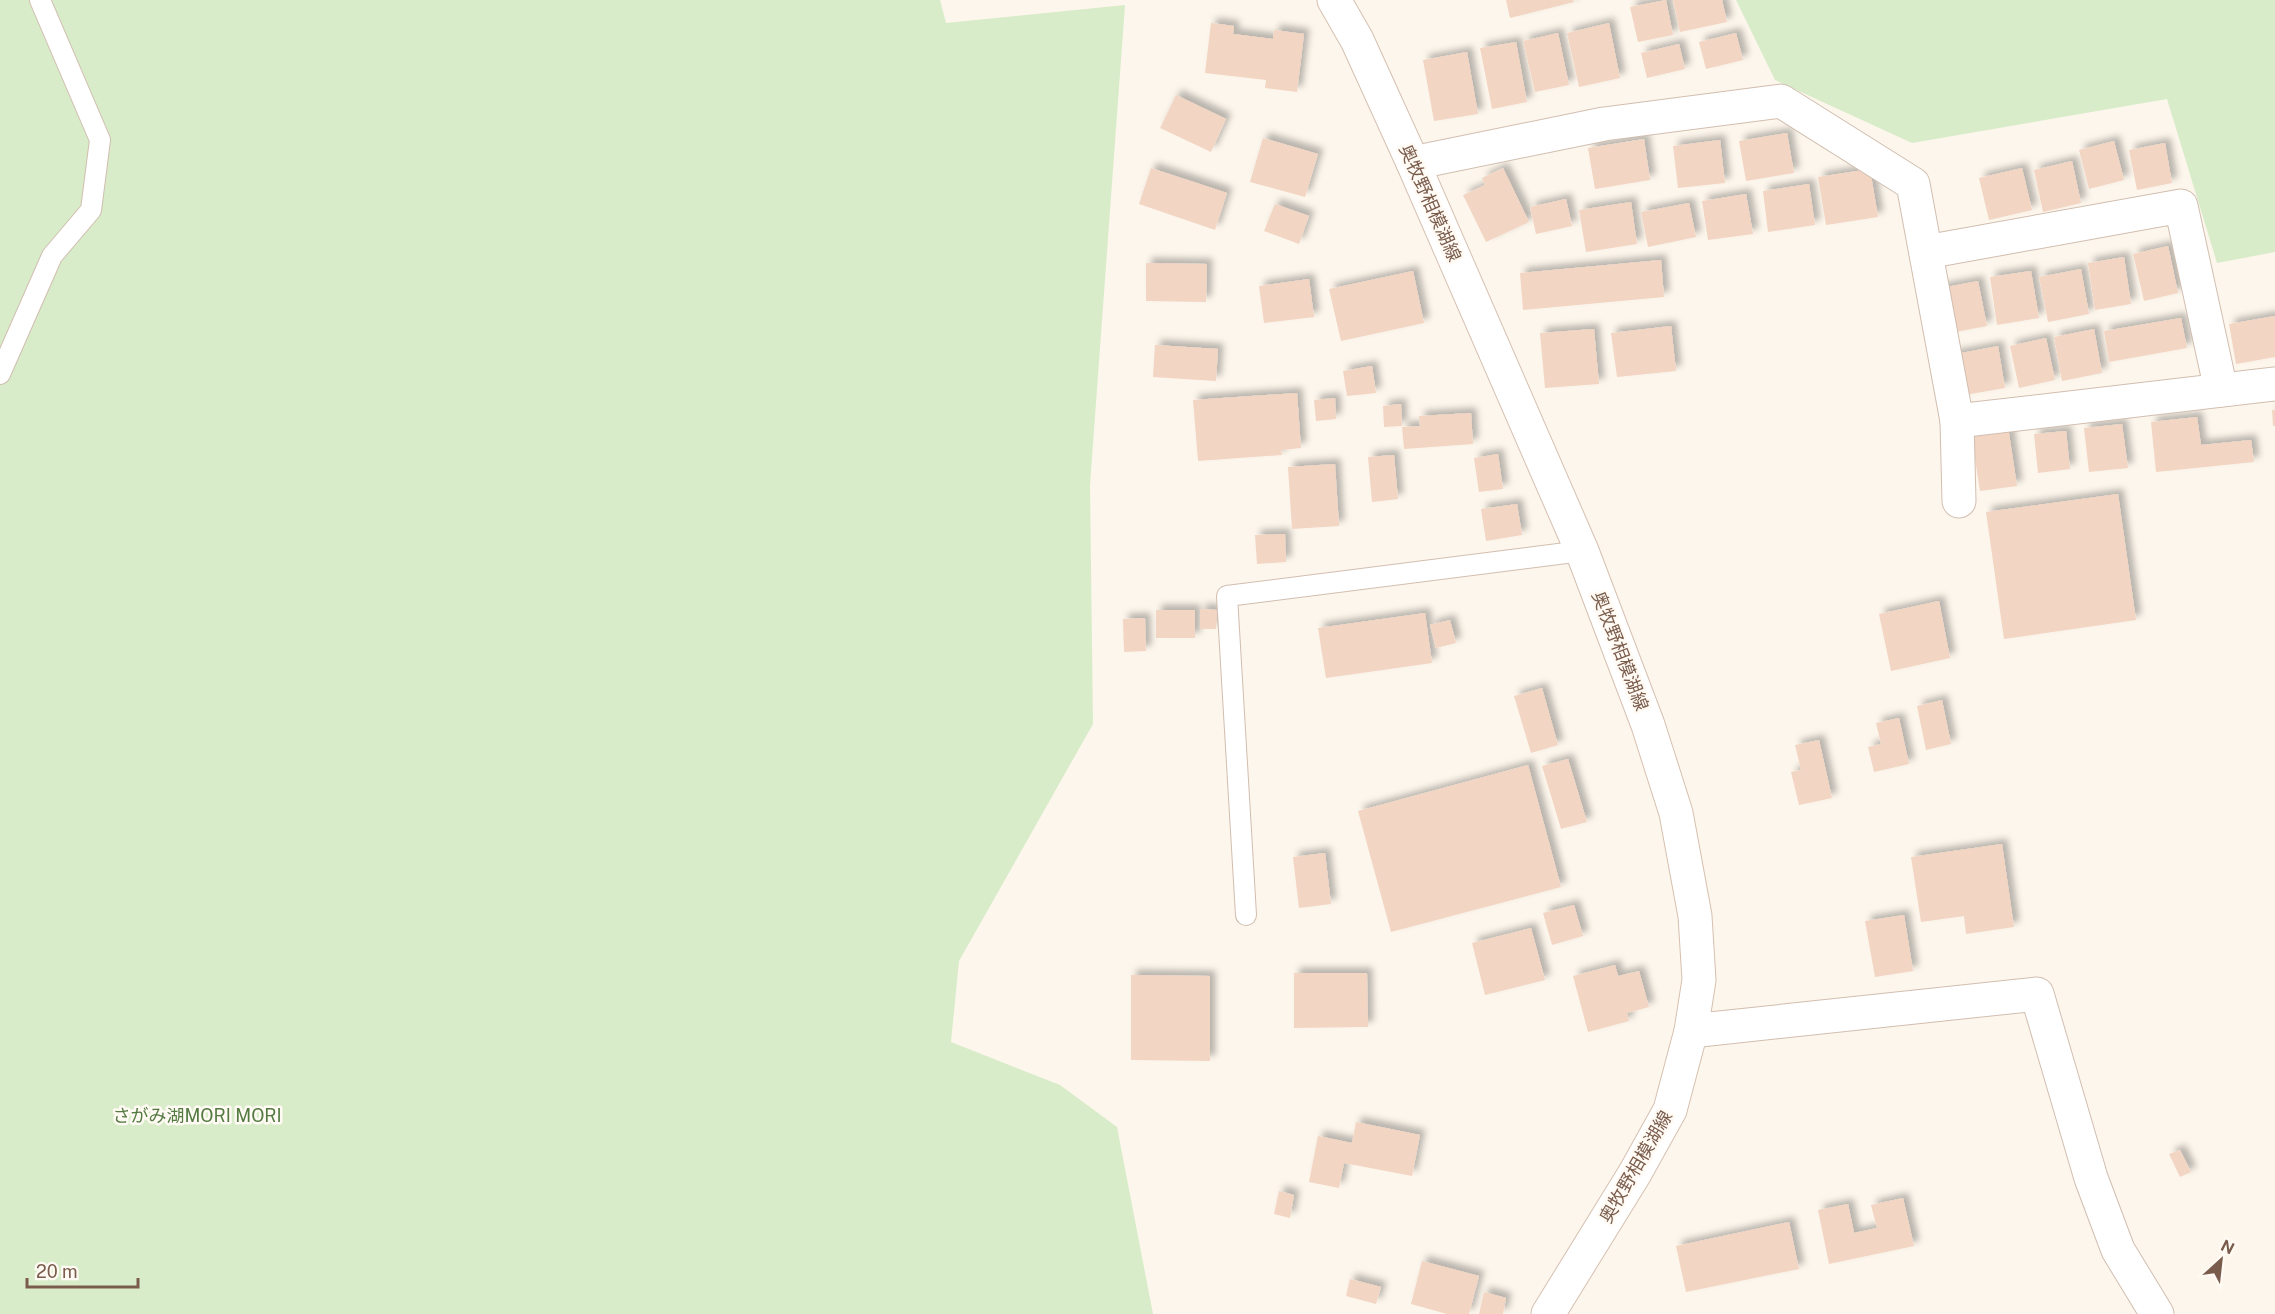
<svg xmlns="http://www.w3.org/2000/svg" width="2275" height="1314" viewBox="0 0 2275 1314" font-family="'Public Sans','Noto Sans JP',sans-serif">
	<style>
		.green { fill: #d8ecc9 }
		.building { fill: #f3d5c3; filter: url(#shadow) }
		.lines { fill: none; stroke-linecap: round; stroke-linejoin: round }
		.service-casing { stroke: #d1beb0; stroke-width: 22 }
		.minor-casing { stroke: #d1beb0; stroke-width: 35 }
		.secondary-casing { stroke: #d6c0b0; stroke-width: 35 }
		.service { stroke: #fff; stroke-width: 20 }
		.minor { stroke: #fff; stroke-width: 33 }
		.secondary { stroke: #fff; stroke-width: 33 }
		.labels { text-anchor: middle; stroke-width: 5; stroke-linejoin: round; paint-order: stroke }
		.street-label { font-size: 18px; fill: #7a5c4d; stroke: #fffaf3 }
		.park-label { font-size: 18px; fill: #537a41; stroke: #fffaf3 }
	</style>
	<defs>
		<filter id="shadow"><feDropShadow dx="5.5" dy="-5.5" stdDeviation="3" flood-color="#0004"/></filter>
	</defs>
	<rect width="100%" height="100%" fill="#fdf6ec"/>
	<!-- green -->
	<g class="green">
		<polygon points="0,0 940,0 946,23 1125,5 1090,485 1093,724 959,961 951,1042 1060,1085 1117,1127 1153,1314 0,1314"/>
		<polygon points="1736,0 2275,0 2275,252 2217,263 2167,99 1912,143 1775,80"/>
	</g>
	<!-- building -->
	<g class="building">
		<polygon points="1506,0 1573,0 1574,2 1510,18"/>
		<polygon points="1666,0 1673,35 1638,42 1630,7"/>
		<polygon points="1673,0 1722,0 1727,22 1680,32"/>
		<polygon points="1211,23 1234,26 1233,34 1273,39 1274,30 1304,34 1297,92 1265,88 1266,80 1205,73"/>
		<polygon points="1609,23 1620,78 1579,87 1567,33"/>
		<polygon points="1558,33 1569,85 1535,92 1523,41"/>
		<polygon points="1736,33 1743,60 1706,69 1699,42"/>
		<polygon points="1516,42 1527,102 1492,109 1480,48"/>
		<polygon points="1679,44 1685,69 1647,78 1641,53"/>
		<polygon points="1467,52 1478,114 1434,121 1423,60"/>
		<polygon points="1176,95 1226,119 1211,152 1160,128"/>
		<polygon points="1787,133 1794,173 1746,181 1739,141"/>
		<polygon points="1263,138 1318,154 1305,197 1250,182"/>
		<polygon points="1644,139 1650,180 1595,189 1588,148"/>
		<polygon points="1720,140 1725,183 1678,188 1673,146"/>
		<polygon points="2114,141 2124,180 2089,189 2079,150"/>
		<polygon points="2165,143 2172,183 2137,190 2129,150"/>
		<polygon points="2072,161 2081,203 2043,212 2034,170"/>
		<polygon points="1151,168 1227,193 1215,230 1139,204"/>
		<polygon points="1503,168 1529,222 1486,242 1463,195 1485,185 1482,178"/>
		<polygon points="2022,168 2032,210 1989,220 1979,178"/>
		<polygon points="1870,169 1878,217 1826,225 1818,177"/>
		<polygon points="1809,184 1815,225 1768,232 1763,191"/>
		<polygon points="1746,194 1753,234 1708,240 1702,201"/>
		<polygon points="1566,199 1572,226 1536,234 1530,207"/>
		<polygon points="1631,202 1637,244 1586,252 1579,210"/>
		<polygon points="1689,203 1696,237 1648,247 1641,212"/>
		<polygon points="1275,204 1309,216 1299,244 1264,231"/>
		<polygon points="2168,246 2178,293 2144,301 2133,254"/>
		<polygon points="2124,257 2131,304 2095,310 2088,263"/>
		<polygon points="1661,260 1664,297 1523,310 1520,273"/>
		<polygon points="1146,263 1207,264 1206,302 1146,301"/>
		<polygon points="2081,269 2089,314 2048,322 2039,277"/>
		<polygon points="1413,271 1424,323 1341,341 1329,289"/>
		<polygon points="2031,271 2039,318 1997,325 1990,277"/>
		<polygon points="1309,279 1314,317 1264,323 1259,286"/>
		<polygon points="1978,281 1987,326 1945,334 1936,289"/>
		<polygon points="2275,316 2275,357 2236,364 2229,324"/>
		<polygon points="2181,318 2187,348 2109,362 2104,331"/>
		<polygon points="1671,326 1676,371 1617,377 1611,333"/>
		<polygon points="1594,329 1599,384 1545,388 1540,333"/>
		<polygon points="2094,329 2102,373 2062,381 2054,337"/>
		<polygon points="2046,338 2055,380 2019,388 2010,346"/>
		<polygon points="1155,345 1218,349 1216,381 1153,377"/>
		<polygon points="1998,346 2005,388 1959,396 1951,355"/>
		<polygon points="1372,366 1376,393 1347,396 1343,371"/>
		<polygon points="1297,393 1301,448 1281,450 1282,455 1198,461 1193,400"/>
		<polygon points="1335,398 1336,419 1316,421 1314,400"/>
		<polygon points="1401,404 1402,426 1384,427 1383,406"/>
		<polygon points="2272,410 2275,410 2275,426 2273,426"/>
		<polygon points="1471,413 1473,444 1404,449 1402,427 1420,426 1419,416"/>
		<polygon points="2197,417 2201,445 2251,440 2254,462 2156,472 2151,422"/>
		<polygon points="2122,424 2128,468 2089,472 2084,428"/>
		<polygon points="2008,427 2017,486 1980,491 1971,433"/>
		<polygon points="2066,431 2070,469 2038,473 2034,434"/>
		<polygon points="1498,454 1503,489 1479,492 1474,458"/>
		<polygon points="1394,455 1398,499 1372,502 1368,457"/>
		<polygon points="1335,464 1339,526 1292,529 1288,467"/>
		<polygon points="2118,494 2136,620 2004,639 1986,512"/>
		<polygon points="1517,504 1522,535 1486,541 1481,509"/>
		<polygon points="1285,534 1286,562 1257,564 1255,535"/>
		<polygon points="1939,601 1950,658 1891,671 1879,614"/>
		<polygon points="1200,609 1217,610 1216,629 1200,629"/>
		<rect x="1156" y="610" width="39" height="28"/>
		<polygon points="1425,613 1432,663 1326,678 1318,628"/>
		<polygon points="1145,618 1146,651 1124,652 1123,619"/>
		<polygon points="1450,620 1456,643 1436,648 1430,625"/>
		<polygon points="1542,688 1558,745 1531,753 1514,696"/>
		<polygon points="1942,700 1951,744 1926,750 1917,706"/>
		<polygon points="1899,718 1909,764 1874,772 1868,747 1881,744 1876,723"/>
		<polygon points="1819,740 1832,798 1799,805 1791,772 1801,770 1795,745"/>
		<polygon points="1568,759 1587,822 1561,829 1542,766"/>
		<polygon points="1528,765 1561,887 1391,932 1358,811"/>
		<polygon points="2002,844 2014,927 1966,934 1964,916 1921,922 1911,857"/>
		<polygon points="1325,853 1331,904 1299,908 1293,857"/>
		<polygon points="1574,905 1583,936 1552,945 1543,913"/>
		<polygon points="1904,915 1913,971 1875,977 1865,921"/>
		<polygon points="1531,928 1545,980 1485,995 1472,943"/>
		<polygon points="1615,965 1618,976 1639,971 1649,1007 1627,1013 1629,1021 1588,1032 1573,976"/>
		<polygon points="1294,973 1367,973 1368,1027 1294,1028"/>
		<polygon points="1131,975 1210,976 1210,1061 1131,1060"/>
		<polygon points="1356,1122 1420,1135 1412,1176 1344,1163 1339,1188 1309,1182 1318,1136 1352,1143"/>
		<polygon points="2180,1150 2191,1172 2180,1177 2169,1154"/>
		<polygon points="1279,1191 1294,1195 1290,1218 1274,1214"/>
		<polygon points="1903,1198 1914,1246 1829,1264 1818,1210 1848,1204 1854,1233 1877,1228 1871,1205"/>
		<polygon points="1789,1222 1799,1269 1686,1292 1676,1246"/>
		<polygon points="1422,1261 1479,1276 1469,1314 1447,1314 1411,1304"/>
		<polygon points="1350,1279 1381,1287 1376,1304 1346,1296"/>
		<polygon points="1484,1292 1506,1298 1503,1314 1479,1314"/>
	</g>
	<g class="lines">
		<!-- service casing -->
		<g class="service-casing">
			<g id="service">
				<polyline points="0,374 52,256 91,210 100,140 40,0"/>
				<polyline points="1246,915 1227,596 1582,551"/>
			</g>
		</g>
		<!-- minor casing -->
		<g class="minor-casing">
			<g id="minor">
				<polyline points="1413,163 1604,124 1781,101 1913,184 1957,421 1959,501"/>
				<polyline points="1926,252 2181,206 2221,390"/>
				<polyline points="1957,421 2275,384"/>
				<polyline points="1691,1031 2037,994 2091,1178 2118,1250 2157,1314"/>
			</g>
		</g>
		<!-- secondary casing -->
		<g class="secondary-casing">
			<polyline id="secondary" points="1334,0 1357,40 1413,163 1582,551 1648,725 1676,813 1695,916 1699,980 1691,1031 1670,1110 1635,1173 1548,1314"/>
		</g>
		<!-- service -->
		<use href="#service" class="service"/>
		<!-- minor -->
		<use href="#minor" class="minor"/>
		<!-- secondary -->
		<use href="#secondary" class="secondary"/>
	</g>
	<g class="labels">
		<!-- street labels -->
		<g class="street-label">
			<text transform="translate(1430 203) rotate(66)" y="6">奥牧野相模湖線</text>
			<text transform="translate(1620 651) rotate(69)" y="6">奥牧野相模湖線</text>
			<text transform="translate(1636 1167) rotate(-60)" y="6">奥牧野相模湖線</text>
		</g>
		<!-- park labels -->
		<g class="park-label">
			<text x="197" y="1122">さがみ湖MORI MORI</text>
		</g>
	</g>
	<!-- north arrow -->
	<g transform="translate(2221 1260) rotate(27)" stroke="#fffaf3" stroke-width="4.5" paint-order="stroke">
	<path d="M0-4.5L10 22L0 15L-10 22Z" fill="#7a5c4d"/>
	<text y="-9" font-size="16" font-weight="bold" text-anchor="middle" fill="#7a5c4d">N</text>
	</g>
	<!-- scale -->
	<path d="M27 1278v9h111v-9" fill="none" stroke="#7a5c4d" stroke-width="3"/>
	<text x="36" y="1278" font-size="18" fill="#7a5c4d" stroke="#fffaf3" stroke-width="4.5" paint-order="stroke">20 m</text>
</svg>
